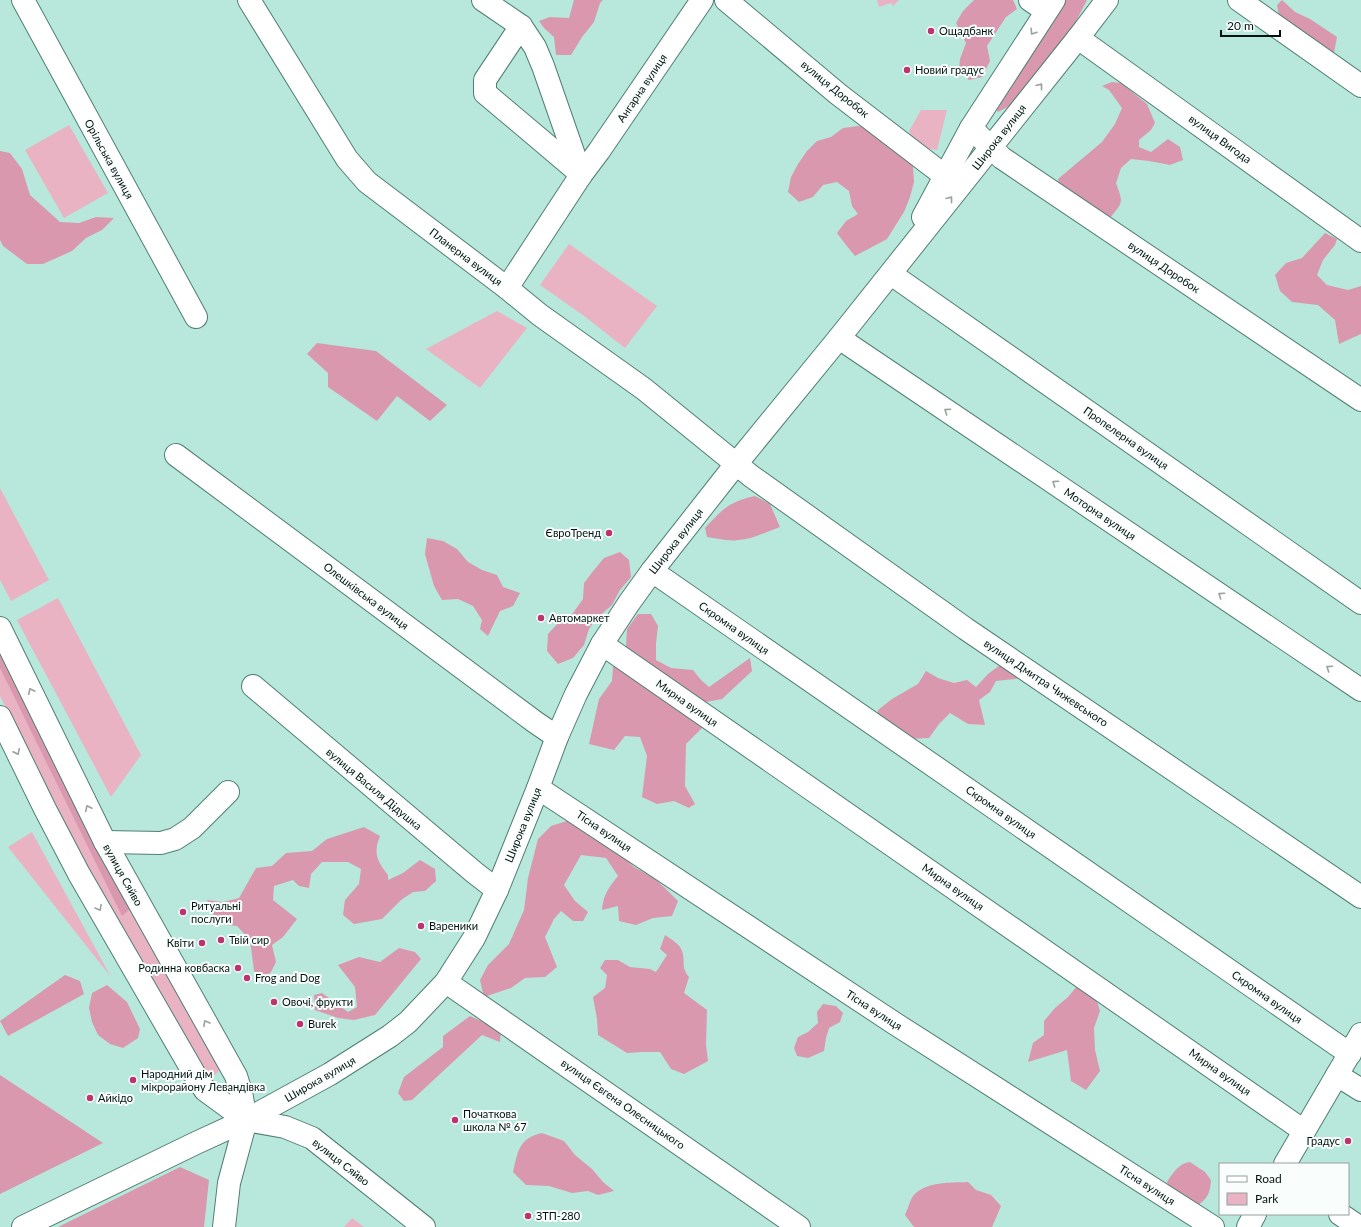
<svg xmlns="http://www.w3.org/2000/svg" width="1361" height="1227" viewBox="0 0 1361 1227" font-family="Lato,sans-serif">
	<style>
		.green { fill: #e9b3c4 }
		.forest { fill: #d998ad }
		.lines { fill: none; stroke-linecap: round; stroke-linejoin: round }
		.minor-casing { stroke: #517e73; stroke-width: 24 }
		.major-casing { stroke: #517e73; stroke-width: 24 }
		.minor { stroke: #fff; stroke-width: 22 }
		.major { stroke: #fff; stroke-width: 22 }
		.oneway { stroke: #9aa19f }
		.poi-dot { fill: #bc3370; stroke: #f9fefd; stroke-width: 1.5 }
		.labels { text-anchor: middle; stroke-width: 4; stroke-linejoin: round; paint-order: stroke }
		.poi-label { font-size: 11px; fill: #02130f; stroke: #f9fefd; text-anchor: start }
		.street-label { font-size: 11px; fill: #02130f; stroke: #f9fefd }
	</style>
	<rect width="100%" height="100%" fill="#b8e8dc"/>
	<!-- green -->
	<g class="green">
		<polygon points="877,0 899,0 893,6 891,3 879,7"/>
		<polygon points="921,110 947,110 937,150 917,147 909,131"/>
		<polygon points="69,125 108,193 64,218 25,150"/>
		<polygon points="569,244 657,306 625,348 584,316 540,285"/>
		<polygon points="497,311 527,328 480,388 426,349"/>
		<polygon points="0,488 49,580 11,601 0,580"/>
		<polygon points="58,598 141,755 111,797 17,620"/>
		<path d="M 0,649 L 218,1065 L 219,1071 C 215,1076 210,1077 205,1073 L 88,872 L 0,696 Z"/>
		<polygon points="32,832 111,977 8,847"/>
		<polygon points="352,1218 364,1227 344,1227"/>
	</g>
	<!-- forest -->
	<g class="forest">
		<polygon points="574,0 603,0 600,3 594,22 582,37 571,55 556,55 554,37 544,28 539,21 550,17 569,18"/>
		<polygon points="974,0 1013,0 1017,9 1006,17 987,46 990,61 982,77 969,80 959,70 960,59 966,43 956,23 963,11"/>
		<polygon points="1059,0 1087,0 1074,25 1043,64 1015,103 998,112 992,101"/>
		<polygon points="1282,0 1295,12 1310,19 1337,37 1334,53 1318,53 1280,22 1277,5"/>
		<path d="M 1112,82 L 1121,83 L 1147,104 L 1155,123 L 1151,130 L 1139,140 L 1139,147 L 1151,152 L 1168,139 L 1180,147 L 1183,160 L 1170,165 L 1149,161 L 1131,159 L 1121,168 L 1116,183 C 1123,203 1124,201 1110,218 L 1060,188 L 1058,179 L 1102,142 L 1115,124 L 1122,108 L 1109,90 L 1102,86 Z"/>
		<polygon points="858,126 873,127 905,153 913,166 914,182 910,197 904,212 887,239 855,256 846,245 837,233 846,221 858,214 852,206 849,191 837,182 823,185 813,197 799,202 788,192 791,177 798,164 807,151 817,141 831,137 843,128"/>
		<polygon points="0,151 10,153 22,169 30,195 60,222 79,223 96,217 114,218 102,230 86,238 72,251 43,264 27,264 3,246 0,240"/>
		<polygon points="1325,233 1337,239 1335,245 1323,260 1317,275 1327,285 1348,290 1361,286 1361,334 1339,344 1335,320 1318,305 1292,302 1280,291 1275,275 1286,263 1302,258"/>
		<polygon points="317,343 376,351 447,405 430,421 397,396 377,421 328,387 328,373 307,354"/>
		<path d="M 755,496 L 770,504 L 780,527 C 766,532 753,539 738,540 C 728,542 717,538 707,537 L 705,528 C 723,509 728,502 755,496 Z"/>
		<polygon points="427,538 443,541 457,549 468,562 482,570 497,575 503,587 520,593 513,606 500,611 488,636 480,629 482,620 473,606 458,599 442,600 434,586 425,554"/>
		<polygon points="620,552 629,560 631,577 620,590 612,605 595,620 589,629 584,645 573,658 558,664 547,651 548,634 559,622 573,613 583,599 584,583 594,570 604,558"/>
		<polygon points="638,614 651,614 658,626 656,643 656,660 671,668 693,670 701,680 709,687 750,658 752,671 722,699 701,703 705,725 686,744 685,786 695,804 689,808 674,801 657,804 642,797 647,756 640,737 625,736 614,750 589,744 599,699 612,681 613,666 626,646 627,629"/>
		<polygon points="0,634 132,907 122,916 0,668"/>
		<polygon points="1004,662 1022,677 1015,679 996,681 990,692 979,700 985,725 968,724 950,713 939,724 929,738 908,739 877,720 878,710 892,699 918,684 926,671 938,678 954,683 967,680 976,687 988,674"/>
		<path d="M 567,821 L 576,825 L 625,858 L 634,867 L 654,878 L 665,888 L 678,901 L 672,916 L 653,918 L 636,925 L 619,921 L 618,906 L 602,910 C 603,895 609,887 618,876 L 606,858 L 581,855 L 564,885 L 575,901 L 588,912 L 583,921 L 573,921 L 561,911 L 554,919 L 545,937 L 557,967 L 545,977 L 525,978 L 511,988 L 484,997 L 480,980 L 488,965 L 509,944 L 524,910 L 528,878 L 538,839 L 551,826 Z"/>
		<path d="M 364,827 L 380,836 C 373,853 377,861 388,875 L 388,880 L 403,873 L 420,860 L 435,869 L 436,881 L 425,891 L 413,892 L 401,900 L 382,919 L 354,924 L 343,915 L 345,900 L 359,884 L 361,869 L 348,862 L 322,862 L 311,874 L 309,888 L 299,886 L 293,880 L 274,886 L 273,900 L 297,919 L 283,937 L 272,945 L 276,962 L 271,972 L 263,979 L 254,971 L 250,940 L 237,926 L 220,924 L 214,916 L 207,900 L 223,902 L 239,898 L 256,868 L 272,866 L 286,853 L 312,851 L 327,839 Z"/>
		<path d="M 665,935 C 671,939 680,944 682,951 C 686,962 680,966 689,977 L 684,993 L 707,1010 L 706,1045 L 708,1061 L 684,1074 L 671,1069 L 660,1052 L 642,1052 L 627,1053 L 598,1035 L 597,1019 L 593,997 L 605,988 L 607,975 L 600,968 L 605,960 L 618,960 L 630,967 L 650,969 L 656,972 L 667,955 L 660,949 Z"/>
		<polygon points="399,948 415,952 421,959 375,1015 354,1020 338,1018 315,1010 314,995 322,993 348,1012 357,1007 355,987 338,965 359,957 380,962"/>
		<polygon points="65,975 80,981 84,994 8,1036 0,1021"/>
		<polygon points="107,985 127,1002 140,1029 138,1038 123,1048 110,1044 98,1035 92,1022 89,1008 92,993"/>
		<polygon points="1078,985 1096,998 1100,1011 1094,1028 1095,1050 1100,1071 1086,1090 1071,1081 1067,1050 1028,1062 1033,1043 1044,1035 1044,1021 1055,1008 1068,997"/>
		<polygon points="823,1004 836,1006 843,1013 840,1022 829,1028 826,1038 824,1051 808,1058 797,1056 794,1048 798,1037 808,1032 818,1023 817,1012"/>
		<polygon points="470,1016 501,1030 500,1042 482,1035 412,1100 404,1101 398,1093 404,1077 443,1047 443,1036"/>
		<polygon points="0,1075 103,1143 0,1194"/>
		<path d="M 542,1133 L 564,1141 L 575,1155 L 592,1169 L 603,1182 L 614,1191 L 598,1195 L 588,1191 L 572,1193 L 549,1186 L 526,1185 L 513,1172 C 518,1151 519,1138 542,1133 Z"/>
		<path d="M 1190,1162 L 1205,1172 L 1211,1180 C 1210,1193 1208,1198 1197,1206 L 1169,1190 L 1167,1182 C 1173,1173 1179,1163 1190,1162 Z"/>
		<polygon points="180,1167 209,1180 204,1227 58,1227"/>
		<path d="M 968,1182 L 976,1190 L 991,1195 L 1001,1206 L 992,1227 L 914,1227 L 905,1215 C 908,1209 910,1199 914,1195 C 927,1181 950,1183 968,1182 Z"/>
	</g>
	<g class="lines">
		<!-- minor casing -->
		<g class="minor-casing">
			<g id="minor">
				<polyline points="23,0 196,317"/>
				<polyline points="249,0 347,159 367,182 507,288 540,315 644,389 751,476 966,629 1361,897"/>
				<polyline points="483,0 521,26 535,47 543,66 581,175"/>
				<polyline points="726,0 838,94 945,176"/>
				<polyline points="1030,0 1046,11"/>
				<polyline points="1239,0 1361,86"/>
				<polyline points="521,26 485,80 485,93 581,174"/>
				<polyline points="1078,38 1361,241"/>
				<polyline points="971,128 1002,158 1361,400"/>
				<polyline points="923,217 971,128 1054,0"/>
				<polyline points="891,274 1361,603"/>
				<polyline points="507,288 581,175 599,151 702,0"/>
				<polyline points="839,338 1361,690"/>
				<polyline points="176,455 535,722 557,737"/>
				<polyline points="652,571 1350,1054"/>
				<polyline points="602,644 1304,1131"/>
				<polyline points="253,686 475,873 497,890"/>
				<polyline points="538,788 894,1023 1213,1227"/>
				<polyline points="105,842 161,843 175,839 192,828 228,792"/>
				<polyline points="446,982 799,1227"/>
				<polyline points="1337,1075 1361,1090"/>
				<polyline points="246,1120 285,1127 312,1138 424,1227"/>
				<polyline points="1285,1164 1361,1034"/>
				<polyline points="1340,1214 1359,1227"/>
				<polyline points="23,1227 196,1143 246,1120 330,1074 390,1036 408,1022 446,982 474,938 497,890 538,788 557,737 576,694 602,644 629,603 652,571 736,464 839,338 1078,38 1107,0"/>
				<polyline points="1248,1227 1255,1214"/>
			</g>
		</g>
		<!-- major casing -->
		<g class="major-casing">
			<g id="major">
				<polyline points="0,628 105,842 236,1076 241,1092 246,1120 229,1183 224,1227"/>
				<polyline points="0,717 45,809 79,874 195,1075 205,1090 246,1120"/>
			</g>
		</g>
		<!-- minor -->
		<use href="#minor" class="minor"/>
		<!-- major -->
		<use href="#major" class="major"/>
	</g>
	<!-- one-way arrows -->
	<defs><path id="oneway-chevron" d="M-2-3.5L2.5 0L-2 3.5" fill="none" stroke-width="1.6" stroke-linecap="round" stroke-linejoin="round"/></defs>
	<g class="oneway">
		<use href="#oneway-chevron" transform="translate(1033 32) rotate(123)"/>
		<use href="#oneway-chevron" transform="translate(1040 86) rotate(-52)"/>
		<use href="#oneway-chevron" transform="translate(950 199) rotate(-52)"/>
		<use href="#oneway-chevron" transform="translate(947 411) rotate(-146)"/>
		<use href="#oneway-chevron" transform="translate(1055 483) rotate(-146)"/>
		<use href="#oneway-chevron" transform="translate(1221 595) rotate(-146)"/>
		<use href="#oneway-chevron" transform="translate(1329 668) rotate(-146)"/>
		<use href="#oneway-chevron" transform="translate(31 691) rotate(-116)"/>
		<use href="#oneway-chevron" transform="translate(17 752) rotate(64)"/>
		<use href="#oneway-chevron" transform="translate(88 808) rotate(-116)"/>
		<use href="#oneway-chevron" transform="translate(99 908) rotate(60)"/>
		<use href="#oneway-chevron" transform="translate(206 1023) rotate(-119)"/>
	</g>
	<!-- markers -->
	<g class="poi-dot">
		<circle cx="931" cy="31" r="4"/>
		<circle cx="907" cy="70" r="4"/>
		<circle cx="609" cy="533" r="4"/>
		<circle cx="541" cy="618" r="4"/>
		<circle cx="183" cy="912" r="4"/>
		<circle cx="421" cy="926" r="4"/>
		<circle cx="221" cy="940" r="4"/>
		<circle cx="202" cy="943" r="4"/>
		<circle cx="238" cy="968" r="4"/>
		<circle cx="247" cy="978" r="4"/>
		<circle cx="274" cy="1002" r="4"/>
		<circle cx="300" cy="1024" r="4"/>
		<circle cx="133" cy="1080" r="4"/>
		<circle cx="90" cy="1098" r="4"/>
		<circle cx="455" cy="1120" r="4"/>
		<circle cx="1348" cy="1141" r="4"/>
		<circle cx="528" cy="1216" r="4"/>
	</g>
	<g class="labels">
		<!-- poi labels -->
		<g class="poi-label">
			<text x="939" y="35">Ощадбанк</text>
			<text x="915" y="74">Новий градус</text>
			<text x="601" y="537" text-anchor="end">ЄвроТренд</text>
			<text x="549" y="622">Автомаркет</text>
			<text x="191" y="910">Ритуальні<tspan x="191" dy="13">послуги</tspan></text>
			<text x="429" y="930">Вареники</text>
			<text x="229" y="944">Твій сир</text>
			<text x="194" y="947" text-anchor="end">Квіти</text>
			<text x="230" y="972" text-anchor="end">Родинна ковбаска</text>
			<text x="255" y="982">Frog and Dog</text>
			<text x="282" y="1006">Овочі, фрукти</text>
			<text x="308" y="1028">Burek</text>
			<text x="141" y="1078">Народний дім<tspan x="141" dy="13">мікрорайону Левандівка</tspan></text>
			<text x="98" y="1102">Айкідо</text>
			<text x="463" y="1118">Початкова<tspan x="463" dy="13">школа № 67</tspan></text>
			<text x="1340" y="1145" text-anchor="end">Градус</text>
			<text x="536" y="1220">ЗТП-280</text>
		</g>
		<!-- street labels -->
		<g class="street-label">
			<text transform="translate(642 88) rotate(-56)" y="4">Ангарна вулиця</text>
			<text transform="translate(835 89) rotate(39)" y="4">вулиця Доробок</text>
			<text transform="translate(999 137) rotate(-52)" y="4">Широка вулиця</text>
			<text transform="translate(1220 139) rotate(36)" y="4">вулиця Вигода</text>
			<text transform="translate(109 159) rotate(61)" y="4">Орільська вулиця</text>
			<text transform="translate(466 257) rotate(37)" y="4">Планерна вулиця</text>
			<text transform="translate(1164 267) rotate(34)" y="4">вулиця Доробок</text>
			<text transform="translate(1126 438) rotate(35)" y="4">Пропелерна вулиця</text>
			<text transform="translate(1100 514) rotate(34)" y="4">Моторна вулиця</text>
			<text transform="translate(676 541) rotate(-52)" y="4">Широка вулиця</text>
			<text transform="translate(366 596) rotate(37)" y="4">Олешківська вулиця</text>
			<text transform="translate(734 628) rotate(35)" y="4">Скромна вулиця</text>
			<text transform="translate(1046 683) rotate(34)" y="4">вулиця Дмитра Чижевського</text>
			<text transform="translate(687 703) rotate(35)" y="4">Мирна вулиця</text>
			<text transform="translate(374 789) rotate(40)" y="4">вулиця Василя Дідушка</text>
			<text transform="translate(1001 812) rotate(35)" y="4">Скромна вулиця</text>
			<text transform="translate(523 825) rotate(-68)" y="4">Широка вулиця</text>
			<text transform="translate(604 831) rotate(34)" y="4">Тісна вулиця</text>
			<text transform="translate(123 875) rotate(61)" y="4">вулиця Сяйво</text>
			<text transform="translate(953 887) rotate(35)" y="4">Мирна вулиця</text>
			<text transform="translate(1267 997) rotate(35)" y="4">Скромна вулиця</text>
			<text transform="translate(874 1010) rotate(33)" y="4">Тісна вулиця</text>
			<text transform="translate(1220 1072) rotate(35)" y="4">Мирна вулиця</text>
			<text transform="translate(320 1079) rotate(-30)" y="4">Широка вулиця</text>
			<text transform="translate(623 1104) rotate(35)" y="4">вулиця Євгена Олесницького</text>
			<text transform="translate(341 1162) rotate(38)" y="4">вулиця Сяйво</text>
			<text transform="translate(1147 1185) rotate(33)" y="4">Тісна вулиця</text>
		</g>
	</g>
	<!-- legend -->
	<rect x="1219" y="1163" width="130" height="52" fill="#f9fefd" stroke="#96a09e"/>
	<rect x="1227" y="1176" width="20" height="6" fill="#ffffff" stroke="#96a09e"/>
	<text x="1255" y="1183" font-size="12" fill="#02130f">Road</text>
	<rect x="1227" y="1193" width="20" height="12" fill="#e9b3c4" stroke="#96a09e"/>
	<text x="1255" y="1203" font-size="12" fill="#02130f">Park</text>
	<!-- scale -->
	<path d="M1221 30v6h59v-6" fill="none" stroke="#02130f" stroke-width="2"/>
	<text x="1227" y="30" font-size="12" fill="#02130f" stroke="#f9fefd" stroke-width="3" paint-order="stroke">20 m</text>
</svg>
